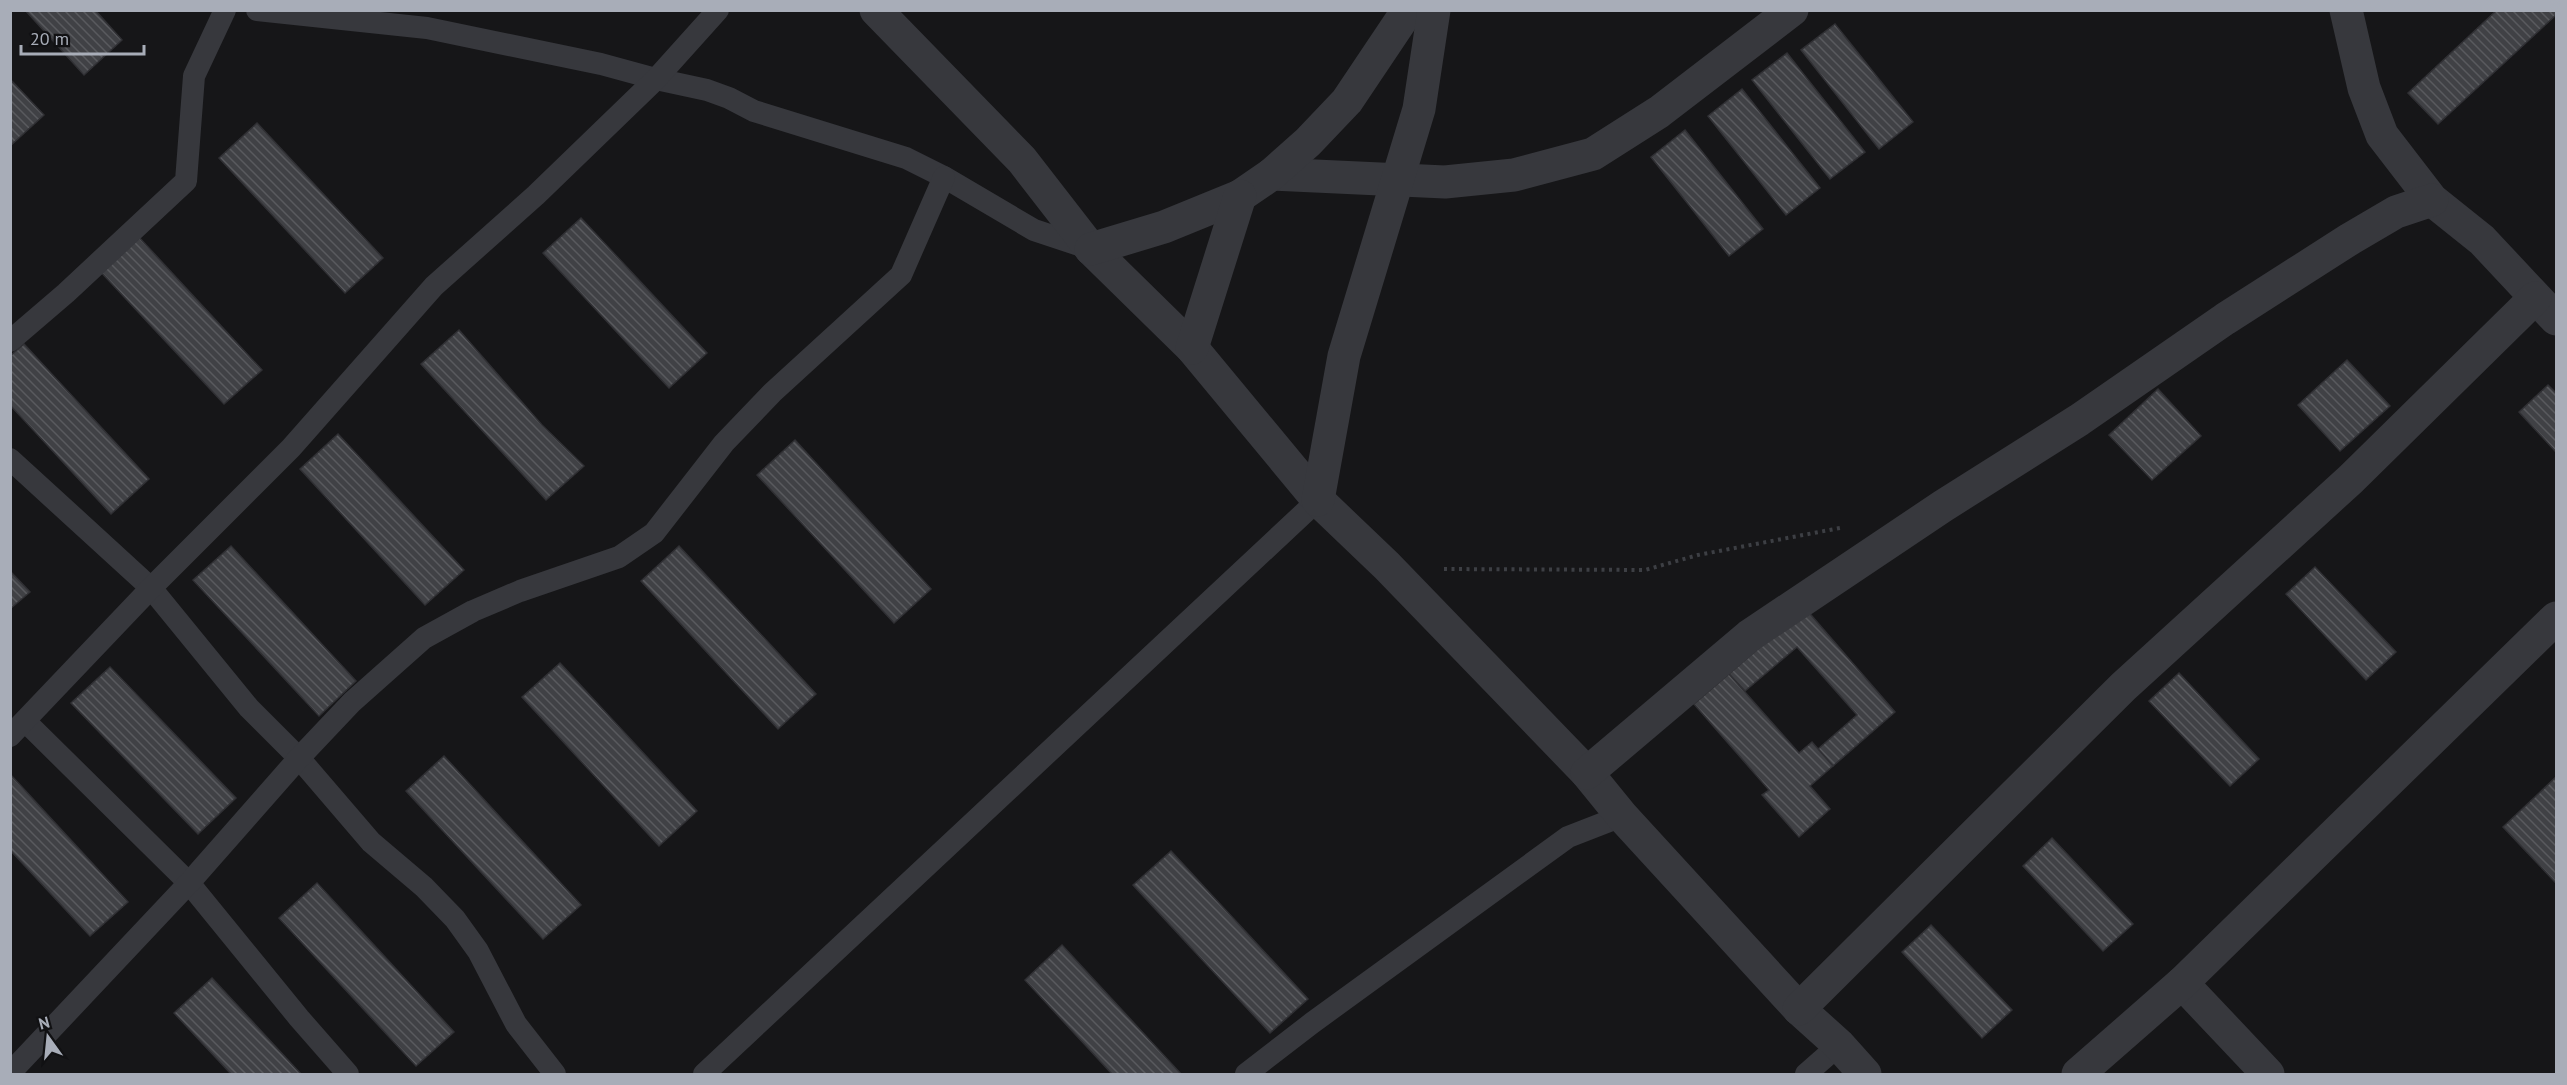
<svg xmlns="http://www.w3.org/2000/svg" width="2567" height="1085" viewBox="0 0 2567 1085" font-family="'PT Sans',sans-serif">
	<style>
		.building { fill: url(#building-back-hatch); stroke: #303034; stroke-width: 1.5 }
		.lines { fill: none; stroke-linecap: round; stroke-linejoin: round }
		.path { stroke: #3d3f44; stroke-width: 4; stroke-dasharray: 3 4.5; stroke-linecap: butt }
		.service { stroke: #37383d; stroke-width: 22 }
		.minor { stroke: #37383d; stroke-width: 33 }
	</style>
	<defs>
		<pattern id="building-back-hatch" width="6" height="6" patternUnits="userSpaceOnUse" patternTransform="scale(1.5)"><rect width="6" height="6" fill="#404145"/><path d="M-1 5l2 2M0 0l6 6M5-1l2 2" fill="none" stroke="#595a5e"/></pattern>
	</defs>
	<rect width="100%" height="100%" fill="#161618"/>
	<!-- building -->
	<g class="building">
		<polygon points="25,10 95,10 122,40 84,75"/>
		<polygon points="2497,10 2556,10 2556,15 2438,124 2408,93"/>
		<polygon points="1835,24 1913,122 1879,149 1801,50"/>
		<polygon points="1787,53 1865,152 1830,179 1752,80"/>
		<polygon points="10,79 44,115 10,146"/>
		<polygon points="1742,89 1820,188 1786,215 1708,116"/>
		<polygon points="257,123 383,258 345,293 219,158"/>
		<polygon points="1685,130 1763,229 1729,256 1651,157"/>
		<polygon points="581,218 707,353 669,388 543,253"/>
		<polygon points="136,234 262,370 224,404 98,269"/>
		<polygon points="459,330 542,425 584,466 546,500 421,364"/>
		<polygon points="24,344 149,479 111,514 10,405 10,356"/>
		<polygon points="2347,360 2390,406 2340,451 2298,405"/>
		<polygon points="2548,385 2556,393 2556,452 2519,412"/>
		<polygon points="2158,389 2201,436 2152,480 2109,435"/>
		<polygon points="338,434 464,570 425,605 300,469"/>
		<polygon points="795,440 931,589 894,623 757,475"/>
		<polygon points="231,546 356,681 319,716 193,580"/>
		<polygon points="679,546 816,694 778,729 641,581"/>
		<polygon points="2315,567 2396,652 2366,680 2286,594"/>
		<polygon points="10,571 30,592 10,609"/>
		<polygon points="1805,608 1895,712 1833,766 1818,749 1857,715 1797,647 1745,691 1729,674"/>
		<polygon points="560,663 697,811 659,846 522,697"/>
		<polygon points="110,667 236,798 198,834 71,703"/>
		<polygon points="2179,673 2259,759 2230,786 2149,701"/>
		<polygon points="1729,674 1799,753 1812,742 1833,766 1810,786 1830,809 1799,837 1762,795 1769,790 1694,704"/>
		<polygon points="444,756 581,905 543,939 406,791"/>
		<polygon points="10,774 128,902 90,936 10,850"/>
		<polygon points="2556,777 2556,883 2503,827"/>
		<polygon points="2052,838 2133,924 2103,951 2023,866"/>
		<polygon points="1171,851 1308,999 1270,1033 1133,885"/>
		<polygon points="317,883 454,1032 416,1066 279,918"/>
		<polygon points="1931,925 2012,1010 1982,1038 1902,952"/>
		<polygon points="1062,945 1181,1074 1112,1074 1025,980"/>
		<polygon points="212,978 301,1074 231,1074 174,1013"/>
	</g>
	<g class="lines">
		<!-- path -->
		<polyline class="path" points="1444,569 1645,570 1698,555 1840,528"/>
		<!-- service -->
		<g class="service">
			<polyline points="257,10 427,28 601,64 656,79 707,90 729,98 754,111 906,158 944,177 1034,230 1091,249"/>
			<polyline points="10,341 66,293 186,181 194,76 225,10"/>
			<polyline points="10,459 151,588 249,708 299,758 371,842 424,887 455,919 478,951 516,1024 555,1074"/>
			<polyline points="26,722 189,883 299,1018 348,1074"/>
			<polyline points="10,736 151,588 291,448 434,286 536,195 656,79 718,10"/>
			<polyline points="10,1073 189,883 299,758 352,702 424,638 473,611 520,591 619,557 654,533 724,443 773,392 901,275 944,177"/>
			<polyline points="704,1074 1318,500"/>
			<polyline points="1246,1074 1312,1023 1568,837 1622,816"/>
			<polyline points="1806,1074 1839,1045"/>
		</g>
		<!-- minor -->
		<g class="minor">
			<polyline points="876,10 1022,160 1091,249 1192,348 1318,500 1387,566 1587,773 1622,816 1799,1009 1839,1045 1865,1074"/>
			<polyline points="2346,10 2364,88 2382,135 2432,200 2482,240 2556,319"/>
			<polyline points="1272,174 1445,182 1514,175 1593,154 1659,112 1792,10"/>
			<polyline points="1091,249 1164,227 1240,196 1272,174 1308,142 1347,101 1408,10"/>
			<polyline points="1192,348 1240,196"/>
			<polyline points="1318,500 1344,356 1419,109 1434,10"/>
			<polyline points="1587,773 1749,636 1943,506 2079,420 2225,319 2350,239 2396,212 2432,200"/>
			<polyline points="2182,983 2268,1074"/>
			<polyline points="1799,1009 2123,687 2351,479 2535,298"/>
			<polyline points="2078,1074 2182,983 2556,618"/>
		</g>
	</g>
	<!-- border -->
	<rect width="2567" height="1085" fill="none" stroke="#a8adb8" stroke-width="24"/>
	<!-- north arrow -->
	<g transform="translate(48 1037) rotate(345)" stroke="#111113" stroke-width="4.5" paint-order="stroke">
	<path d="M0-4.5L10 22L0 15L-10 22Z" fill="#a8adb8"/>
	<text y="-9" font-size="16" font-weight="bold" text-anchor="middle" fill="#a8adb8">N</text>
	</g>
	<!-- scale -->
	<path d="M21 45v9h123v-9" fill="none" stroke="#a8adb8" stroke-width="3"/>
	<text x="30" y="45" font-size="18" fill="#a8adb8" stroke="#111113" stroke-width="4.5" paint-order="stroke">20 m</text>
</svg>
